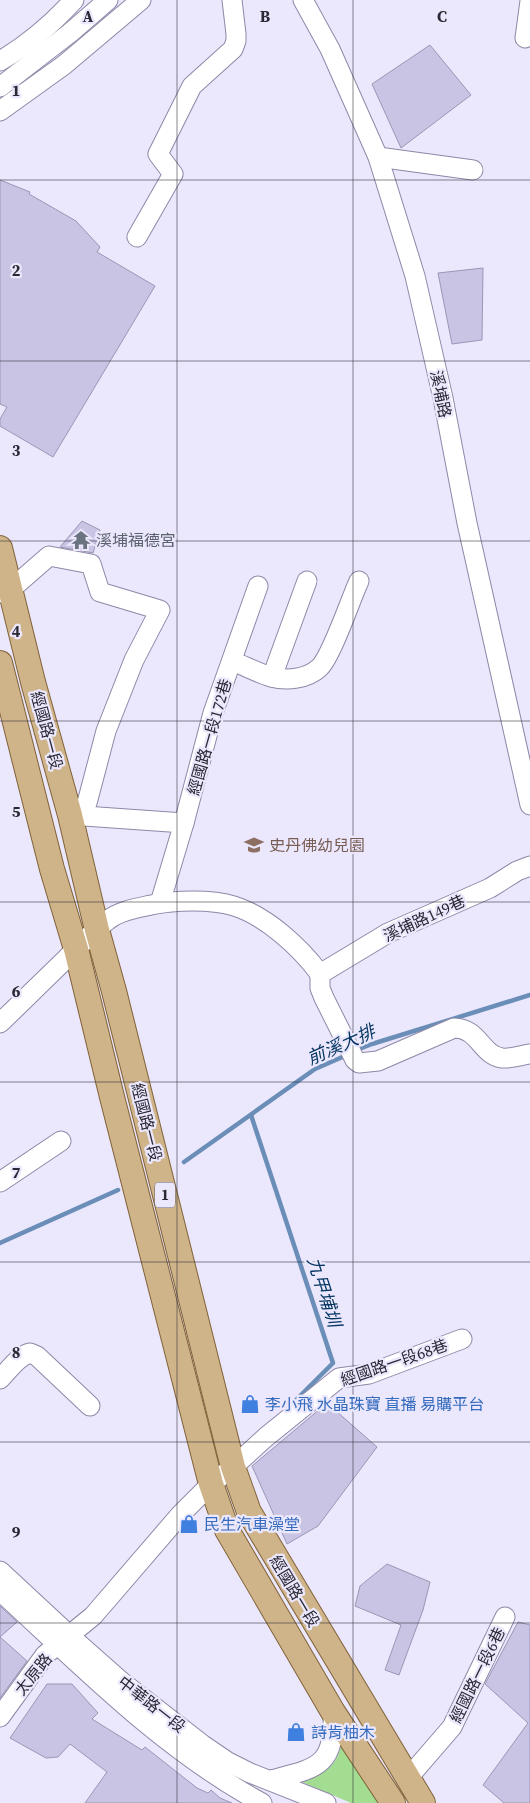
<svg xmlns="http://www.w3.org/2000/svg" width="530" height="1803" viewBox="0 0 530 1803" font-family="'Source Serif 4','Noto Sans TC',serif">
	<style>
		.green { fill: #a2dd91 }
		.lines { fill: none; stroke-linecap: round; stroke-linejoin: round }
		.stream { stroke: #6a8eb8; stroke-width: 4.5 }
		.building { fill: #c9c3e4; stroke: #9c96b6 }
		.minor-casing { stroke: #8e88a8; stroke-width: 21 }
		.major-casing { stroke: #806239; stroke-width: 26 }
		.minor { stroke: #fff; stroke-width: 19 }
		.major { stroke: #cfb48a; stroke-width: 24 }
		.grid { fill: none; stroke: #2a2834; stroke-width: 1; stroke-opacity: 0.55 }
		.labels { text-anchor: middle; stroke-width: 4.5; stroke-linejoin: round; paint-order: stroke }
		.shield { fill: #ebe7fc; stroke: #646170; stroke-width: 1 }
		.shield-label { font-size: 15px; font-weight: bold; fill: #2a2834 }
		.street-label { font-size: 16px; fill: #2a2834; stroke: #ebe7fc }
		.worship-label { font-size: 16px; fill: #5b616d; stroke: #ebe7fc; text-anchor: start }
		.education-label { font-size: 16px; fill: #785e54; stroke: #ebe7fc; text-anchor: start }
		.shop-label { font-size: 16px; fill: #366cbe; stroke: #ebe7fc; text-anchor: start }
		.water-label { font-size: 18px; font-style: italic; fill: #073763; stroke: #ebe7fc }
		.grid-label { font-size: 16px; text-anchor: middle; font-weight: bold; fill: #2a2834; stroke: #ebe7fc; stroke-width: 4.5; stroke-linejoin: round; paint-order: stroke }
	</style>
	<rect width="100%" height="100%" fill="#ebe7fc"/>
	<!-- green -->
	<path class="green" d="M 343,1737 L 384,1803 L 351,1803 L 302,1782 C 329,1771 337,1767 343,1737 Z"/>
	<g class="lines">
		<!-- stream -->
		<g class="stream">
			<polyline points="354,1051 372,1044 530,995"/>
			<polyline points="251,1115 333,1363 292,1404"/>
			<polyline points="184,1162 315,1069 347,1055"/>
			<polyline points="0,1243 118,1190"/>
		</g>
	</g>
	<!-- building -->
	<g class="building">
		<polygon points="430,45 471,95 401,148 372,84"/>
		<polygon points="0,180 30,192 29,194 76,221 100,247 97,252 155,286 53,457 0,426 0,419 7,407 0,404"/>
		<polygon points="483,268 482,340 452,344 438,273"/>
		<polygon points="82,521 100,530 93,553 60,547"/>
		<polygon points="327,1403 377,1447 318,1526 287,1544 252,1466"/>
		<polygon points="387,1564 430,1582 423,1610 399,1675 385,1670 401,1625 355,1606 360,1586"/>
		<polygon points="0,1606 17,1622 0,1637 27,1661 0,1698"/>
		<polygon points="518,1622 530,1625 530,1803 504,1803 483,1785 528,1723 485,1684"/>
		<polygon points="47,1684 72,1684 98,1713 92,1719 142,1750 145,1747 197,1788 208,1793 211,1790 220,1798 232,1803 85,1803 107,1772 70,1744 58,1757 46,1758 10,1738"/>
	</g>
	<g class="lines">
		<!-- minor casing -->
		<g class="minor-casing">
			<g id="minor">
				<polyline points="303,0 330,49 378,157 415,276 443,398 467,523 530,805"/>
				<polyline points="525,38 530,1"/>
				<path d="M 0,61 C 29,44 51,25 74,0"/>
				<polyline points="0,87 70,33 108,0"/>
				<polyline points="0,111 64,65 141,0"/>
				<polyline points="378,157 473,170"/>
				<polyline points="137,237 173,174 158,154 192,86 233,49 236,41 236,34 232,0"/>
				<polyline points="0,593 10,590 49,556 91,564 100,592 160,610 134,660 106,731 87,803 78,812 70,815"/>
				<path d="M 232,661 C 245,666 258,673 271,677 C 287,681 307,679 319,668 C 331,658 351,598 359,581"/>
				<polyline points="272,677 307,581"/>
				<polyline points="70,815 184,823"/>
				<polyline points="160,903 184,823 213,713 258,586"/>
				<path d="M 320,974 L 320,988 L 324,998 L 355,1060 L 359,1063 L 378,1061 L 454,1028 C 479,1028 481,1055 502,1058 C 511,1059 522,1055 530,1054"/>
				<polyline points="320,974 388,933 490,888 517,871 530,866"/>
				<path d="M 0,1023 C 22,1002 44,980 66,959 C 79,946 93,931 108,920 C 119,911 137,908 151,905 C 175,900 211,899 234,906 C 266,916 300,947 320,974"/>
				<polyline points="0,1182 61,1141"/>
				<path d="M 0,1379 C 9,1370 18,1356 30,1353 L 37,1356 L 90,1406"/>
				<polyline points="0,1571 70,1636 122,1682 203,1745 228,1762 250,1773 326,1803"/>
				<path d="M 0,1591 C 83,1667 162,1749 262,1803"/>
				<polyline points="0,1717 45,1655 93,1616 180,1515 211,1484 233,1467 266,1437 339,1378 369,1374 462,1339"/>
				<polyline points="408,1778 452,1727 505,1617"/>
				<path d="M 271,1780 C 318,1768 335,1766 333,1712"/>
			</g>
		</g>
		<!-- major casing -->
		<g class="major-casing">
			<g id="major">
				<polyline points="0,548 33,682 70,815 97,930 114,991 233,1467 249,1512 423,1803"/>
				<polyline points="0,663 52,869 76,949 112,1097 211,1484 227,1530 333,1712 393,1803"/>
			</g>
		</g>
		<!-- minor -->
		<use href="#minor" class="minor"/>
		<!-- major -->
		<use href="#major" class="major"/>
	</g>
	<!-- grid -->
	<path class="grid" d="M 177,0 L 177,1803M 353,0 L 353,1803M 0,180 L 530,180M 0,361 L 530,361M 0,541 L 530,541M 0,721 L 530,721M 0,902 L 530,902M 0,1082 L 530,1082M 0,1262 L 530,1262M 0,1442 L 530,1442M 0,1623 L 530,1623"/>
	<!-- icons -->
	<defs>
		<g id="temple-bare" transform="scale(1.5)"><path d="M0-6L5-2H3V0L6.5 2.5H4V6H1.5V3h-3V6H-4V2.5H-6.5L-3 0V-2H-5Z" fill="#6b7280" stroke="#ebe7fc" stroke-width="2.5" paint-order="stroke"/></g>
		<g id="school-bare" transform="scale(1.5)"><path d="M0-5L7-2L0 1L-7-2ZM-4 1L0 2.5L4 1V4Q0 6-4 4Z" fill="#8d6e63" stroke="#ebe7fc" stroke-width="2.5" paint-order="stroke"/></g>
		<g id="shop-bare" transform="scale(1.5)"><path d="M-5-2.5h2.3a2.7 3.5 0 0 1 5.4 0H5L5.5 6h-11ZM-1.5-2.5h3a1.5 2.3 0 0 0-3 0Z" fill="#3f7fe0" stroke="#ebe7fc" stroke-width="2.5" paint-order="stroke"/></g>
	</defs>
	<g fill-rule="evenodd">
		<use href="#temple-bare" x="81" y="540"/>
		<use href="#school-bare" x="254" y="845"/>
		<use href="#shop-bare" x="250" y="1404"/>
		<use href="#shop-bare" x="189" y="1524"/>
		<use href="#shop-bare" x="296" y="1732"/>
	</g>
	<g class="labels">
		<!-- shield labels -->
		<rect class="shield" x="155" y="1182.5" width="20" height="25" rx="4"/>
		<g class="shield-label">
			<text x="165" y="1200">1</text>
		</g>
		<!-- street labels -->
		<g class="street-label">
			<text transform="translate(441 394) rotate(78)" y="6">溪埔路</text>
			<text transform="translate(47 730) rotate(75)" y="6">經國路一段</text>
			<text transform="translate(209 737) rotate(-74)" y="6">經國路一段172巷</text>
			<text transform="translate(424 918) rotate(-25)" y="6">溪埔路149巷</text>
			<text transform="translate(147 1122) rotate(76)" y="6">經國路一段</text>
			<text transform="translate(394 1362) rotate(-19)" y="6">經國路一段68巷</text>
			<text transform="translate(295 1591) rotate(59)" y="6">經國路一段</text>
			<text transform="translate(33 1674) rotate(-51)" y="6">太原路</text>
			<text transform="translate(477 1675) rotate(-64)" y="6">經國路一段6巷</text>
			<text transform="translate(152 1704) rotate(38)" y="6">中華路一段</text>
		</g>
		<!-- worship labels -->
		<g class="worship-label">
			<text x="96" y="546">溪埔福德宮</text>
		</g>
		<!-- education labels -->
		<g class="education-label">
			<text x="269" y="851">史丹佛幼兒園</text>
		</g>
		<!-- shop labels -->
		<g class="shop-label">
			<text x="265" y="1410">李小飛 水晶珠寶 直播 易購平台</text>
			<text x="204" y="1530">民生汽車澡堂</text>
			<text x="311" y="1738">詩肯柚木</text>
		</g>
		<!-- water labels -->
		<g class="water-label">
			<text transform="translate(341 1045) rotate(-24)" y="6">前溪大排</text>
			<text transform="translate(324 1292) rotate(72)" y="6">九甲埔圳</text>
		</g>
	</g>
	<g class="grid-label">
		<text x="88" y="22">A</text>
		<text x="265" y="22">B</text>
		<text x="442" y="22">C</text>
		<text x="16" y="96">1</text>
		<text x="16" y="276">2</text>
		<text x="16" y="456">3</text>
		<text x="16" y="637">4</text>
		<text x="16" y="817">5</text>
		<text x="16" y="997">6</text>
		<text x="16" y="1178">7</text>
		<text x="16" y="1358">8</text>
		<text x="16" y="1538">9</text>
	</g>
</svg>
